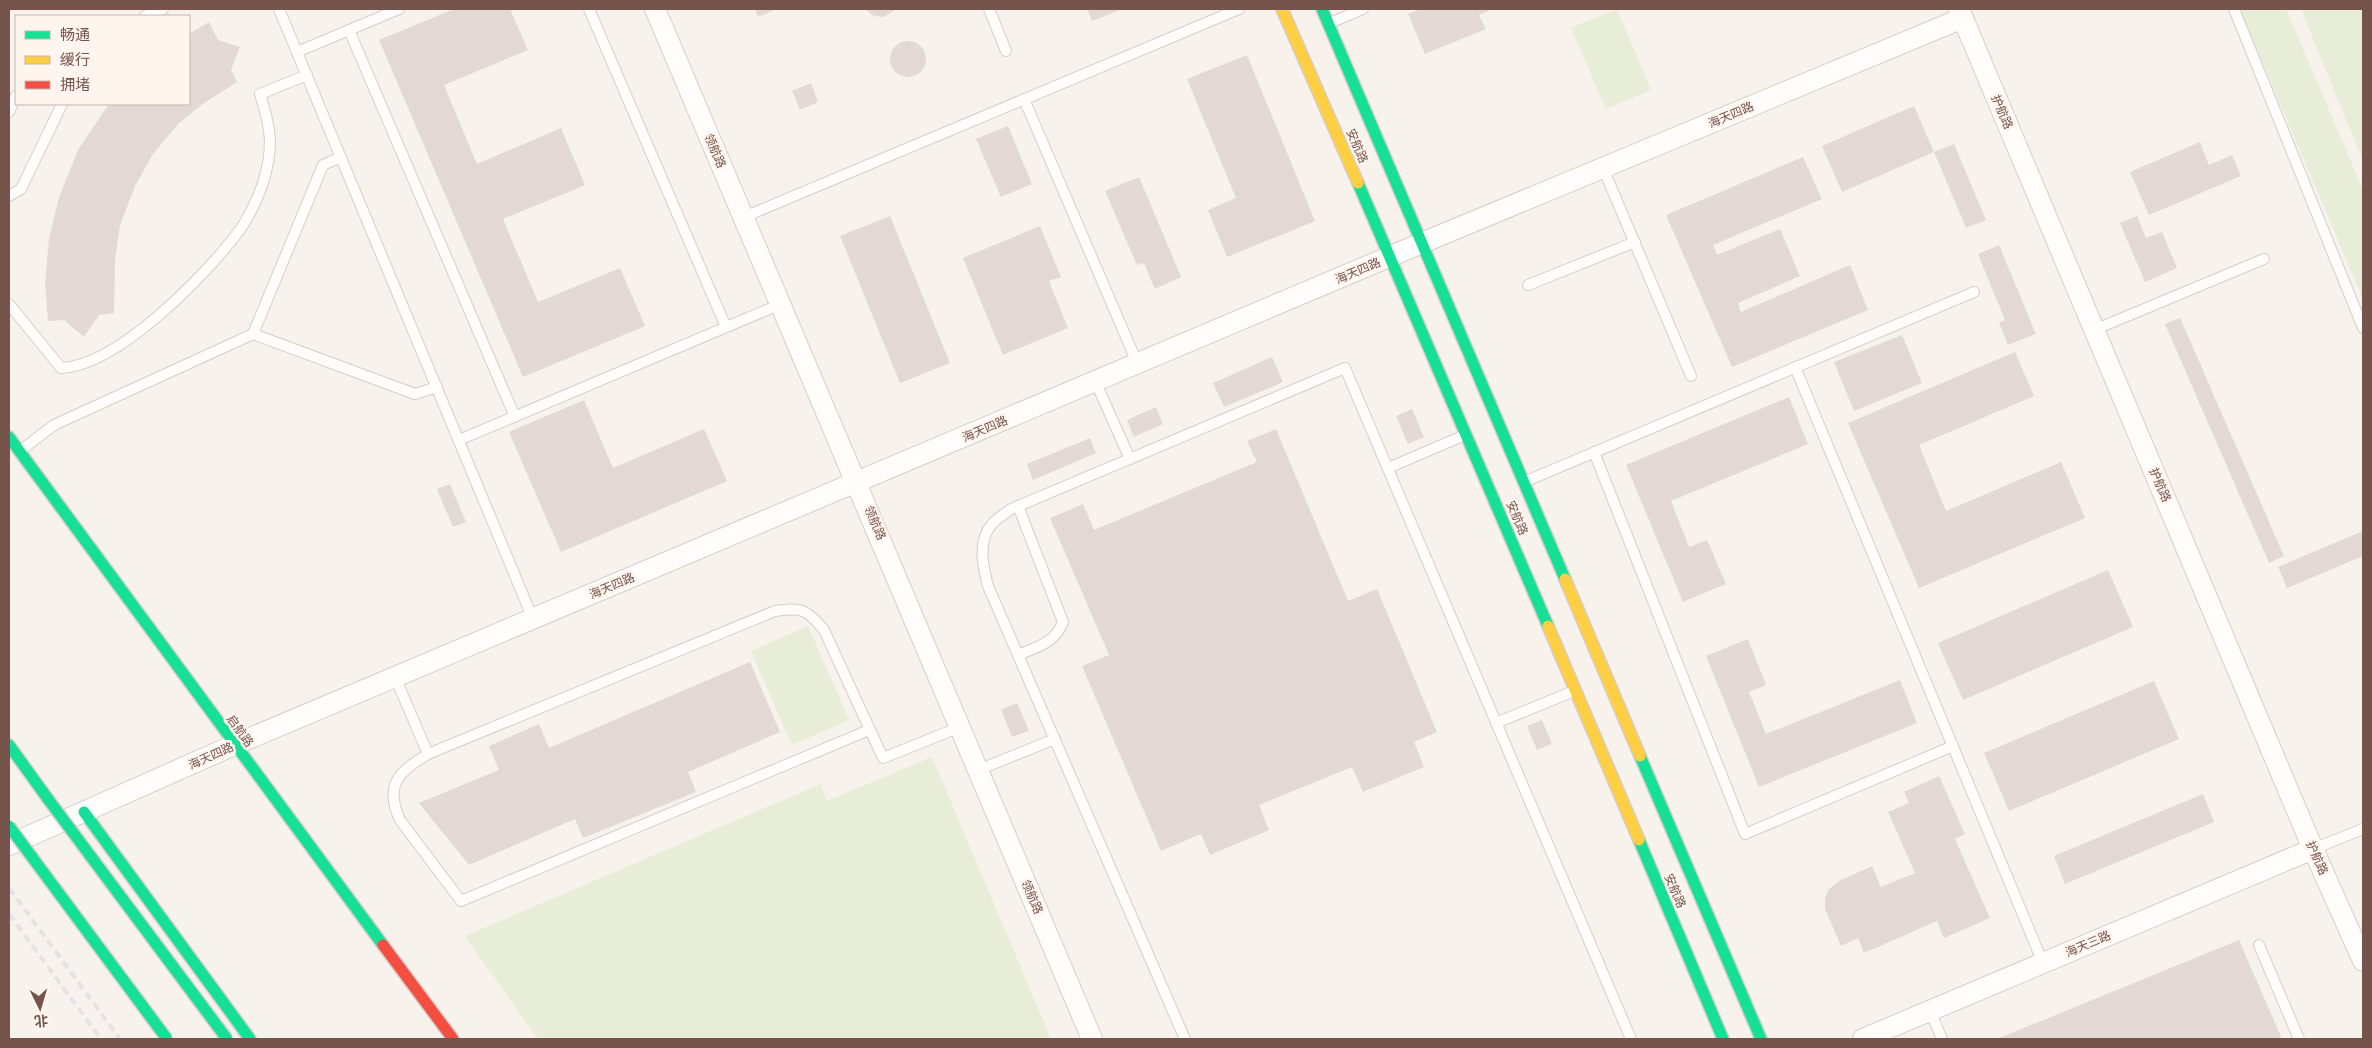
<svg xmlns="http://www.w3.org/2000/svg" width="2372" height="1048" viewBox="0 0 2372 1048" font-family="'Noto Sans','Noto Sans SC',sans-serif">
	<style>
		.green { fill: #e7edd7 }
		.building { fill: #e3d9d4 }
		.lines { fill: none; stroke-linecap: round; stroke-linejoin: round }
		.lane-casing { stroke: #d6cdc8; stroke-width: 12 }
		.street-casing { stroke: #d6cdc8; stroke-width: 22 }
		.fast-casing { stroke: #d6cdc8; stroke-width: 14 }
		.slow-casing { stroke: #d6cdc8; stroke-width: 14 }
		.jam-casing { stroke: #d6cdc8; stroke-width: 14 }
		.lane { stroke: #fefdfc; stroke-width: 10 }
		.street { stroke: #fefdfc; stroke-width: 20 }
		.fast { stroke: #16e098; stroke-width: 11 }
		.slow { stroke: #ffcf43; stroke-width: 11 }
		.jam { stroke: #f24e42; stroke-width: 11 }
		.rail { stroke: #e4e2e5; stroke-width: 4; stroke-dasharray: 8 5; stroke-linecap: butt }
		.fast-bridge-casing { stroke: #d8ceca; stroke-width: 14; stroke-linecap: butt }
		.fast-bridge { stroke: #16e098; stroke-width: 11 }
		.labels { text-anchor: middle; stroke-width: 5; stroke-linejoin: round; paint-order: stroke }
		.street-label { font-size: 12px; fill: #75544c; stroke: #fef5ee }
	</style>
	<rect width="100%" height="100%" fill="#f7f2ec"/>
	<!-- green -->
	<g class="green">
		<polygon points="1617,9 1651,90 1606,109 1571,28"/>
		<polygon points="2240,9 2286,9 2363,190 2363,299"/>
		<polygon points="2301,9 2363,9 2363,161"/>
		<polygon points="808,626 849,720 792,745 751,651"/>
		<polygon points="932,757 1051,1039 538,1039 465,936 821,784 827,801"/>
	</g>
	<!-- building -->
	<g class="building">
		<polygon points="454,9 510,9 528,50 444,85 477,164 561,128 585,185 503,219 538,302 620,268 645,326 523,377 379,40"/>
		<polygon points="755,9 777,9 758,17"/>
		<polygon points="865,9 896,9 884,17 874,16"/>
		<polygon points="1087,9 1122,9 1092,21"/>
		<polygon points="1421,9 1493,9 1479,15 1486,29 1425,54 1408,14"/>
		<polygon points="209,22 218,40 240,47 231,70 237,82 204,103 179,123 153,154 135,186 120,225 115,260 114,313 99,315 84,337 64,320 48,321 45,284 49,239 59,197 78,150 109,104 189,104 189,34"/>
		<circle cx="908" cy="59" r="18"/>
		<polygon points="1247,55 1315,221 1227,257 1208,210 1236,198 1187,79"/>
		<polygon points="811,83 818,102 800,110 792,91"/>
		<polygon points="1914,106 1934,152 1842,192 1822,146"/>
		<polygon points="1008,126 1032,184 1001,197 976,139"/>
		<polygon points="2200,142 2209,165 2232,155 2241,176 2149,215 2130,172"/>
		<polygon points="1954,144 1986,220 1966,228 1934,152"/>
		<polygon points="1803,157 1822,199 1713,245 1717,255 1780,229 1800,276 1738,303 1741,312 1850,265 1868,310 1732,367 1666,215"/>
		<polygon points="1139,177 1181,277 1155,289 1144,263 1137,265 1105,191"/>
		<polygon points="890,216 950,363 900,383 840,236"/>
		<polygon points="2137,216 2146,238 2162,232 2177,268 2145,282 2120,223"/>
		<polygon points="1040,226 1061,277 1049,281 1068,328 1003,355 963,258"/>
		<polygon points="1999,245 2036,334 2008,345 1999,323 2005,320 1978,254"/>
		<polygon points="2180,318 2284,556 2269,563 2165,324"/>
		<polygon points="1902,335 1922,383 1854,411 1834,362"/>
		<polygon points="2015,352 2034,396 1919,445 1946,511 2061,462 2085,518 1919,588 1848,423"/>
		<polygon points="1272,357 1283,382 1224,407 1213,383"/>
		<polygon points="1789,397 1808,444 1671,501 1689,547 1707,540 1726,584 1683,602 1626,465"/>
		<polygon points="584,400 613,468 704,429 727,481 561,552 509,432"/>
		<polygon points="1156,407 1163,424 1134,437 1127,420"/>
		<polygon points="1412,409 1424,437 1408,444 1396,416"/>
		<polygon points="1276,429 1348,601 1377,589 1437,732 1414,742 1424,767 1363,792 1352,767 1259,805 1269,830 1210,855 1201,834 1161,851 1082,666 1109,655 1050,518 1083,504 1094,530 1257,462 1247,441"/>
		<polygon points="1090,438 1096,453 1033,480 1027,464"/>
		<polygon points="450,484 466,522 453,527 437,489"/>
		<polygon points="2363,531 2363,556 2287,588 2278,567"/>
		<polygon points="2108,570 2133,627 1963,700 1938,643"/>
		<polygon points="1748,639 1766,685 1749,692 1766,734 1900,680 1917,723 1759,787 1706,656"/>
		<polygon points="750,662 780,732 688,772 696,792 583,838 575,819 469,865 419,803 499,770 489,746 539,724 549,748"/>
		<polygon points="2154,681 2179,739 2009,811 1984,753"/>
		<polygon points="1017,703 1029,731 1012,737 1001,710"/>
		<polygon points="1542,720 1552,744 1537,750 1527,726"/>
		<polygon points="1939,776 1965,834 1955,839 1990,918 1944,938 1937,921 1864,953 1858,938 1841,946 1825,909 1825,898 1829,889 1839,881 1872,866 1881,887 1915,873 1888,812 1909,803 1904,792"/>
		<polygon points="2203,794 2214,822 2065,884 2054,856"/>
		<polygon points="2239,940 2282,1039 1997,1039"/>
	</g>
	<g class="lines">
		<!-- lane casing -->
		<g class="lane-casing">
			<g id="lane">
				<polyline points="279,9 533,619"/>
				<polyline points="589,9 726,327"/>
				<polyline points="989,9 1006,51"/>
				<polyline points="2234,9 2363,328"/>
				<polyline points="145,16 163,9"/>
				<polyline points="1330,23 1363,9"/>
				<polyline points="349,30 515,417"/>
				<polyline points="297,52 399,9"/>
				<polyline points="1024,99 1138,365"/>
				<polyline points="9,112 16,96"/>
				<polyline points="341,157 323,165 253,334 415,394 437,387"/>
				<polyline points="1603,168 1691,376"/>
				<polyline points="9,196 21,189 62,104"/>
				<polyline points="744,217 1239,9"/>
				<polyline points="1528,285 1635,242"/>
				<path d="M 9,304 L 61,368 C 118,366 206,275 239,231 C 248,219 258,198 263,183 C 274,147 271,129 260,94 L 307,75"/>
				<polyline points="2094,330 2264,259"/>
				<polyline points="1795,367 2043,963"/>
				<polyline points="1096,383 1130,459"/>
				<polyline points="459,440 781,304"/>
				<polyline points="20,451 54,425 253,334"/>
				<polyline points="1594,452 1745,834 1953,746"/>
				<polyline points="1388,468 1465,435"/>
				<polyline points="1524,482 1974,292"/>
				<path d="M 1018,506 L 1063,622 C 1055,643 1037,647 1018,655"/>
				<path d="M 395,677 L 428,754 L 775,611 C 801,607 807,609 824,630 L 883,758 L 960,727"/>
				<polyline points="1496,723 1574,691"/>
				<path d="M 428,754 C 399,771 384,785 400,820 L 461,901 L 869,730"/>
				<polyline points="978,770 1055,739"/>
				<polyline points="2313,849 2363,829"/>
				<polyline points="2259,945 2299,1039"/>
				<polyline points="1930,1011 1942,1039"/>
				<path d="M 1185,1039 L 988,586 C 983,567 977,541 992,524 C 997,518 1005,514 1011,509 L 1345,368 L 1631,1039"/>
			</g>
		</g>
		<!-- street casing -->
		<g class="street-casing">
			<g id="street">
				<polyline points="655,9 1092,1039"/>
				<polyline points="1959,9 2313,849 2363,961"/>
				<polyline points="9,845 234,745 1422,243 1963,18"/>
				<polyline points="1863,1039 2313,849"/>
			</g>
		</g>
		<!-- fast casing -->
		<g class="fast-casing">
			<g id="fast">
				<polyline points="1322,9 1565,579"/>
				<polyline points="1358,183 1548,626"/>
				<polyline points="9,437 383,945"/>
				<polyline points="9,745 48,799"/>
				<polyline points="1640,756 1761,1039"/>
				<polyline points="84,812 250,1039"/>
				<polyline points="1639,840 1723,1039"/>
			</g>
		</g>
		<!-- slow casing -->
		<g class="slow-casing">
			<g id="slow">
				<polyline points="1282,9 1358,183"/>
				<polyline points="1565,579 1640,756"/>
				<polyline points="1548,626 1639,840"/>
			</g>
		</g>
		<!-- jam casing -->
		<g class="jam-casing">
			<polyline id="jam" points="383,945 453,1039"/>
		</g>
		<!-- lane -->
		<use href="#lane" class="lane"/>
		<!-- street -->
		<use href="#street" class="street"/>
		<!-- fast -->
		<use href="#fast" class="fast"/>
		<!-- slow -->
		<use href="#slow" class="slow"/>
		<!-- jam -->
		<use href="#jam" class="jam"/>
		<!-- rail -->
		<g class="rail">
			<polyline points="9,888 120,1039"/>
			<polyline points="9,914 101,1039"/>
		</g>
		<!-- fast-bridge casing -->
		<g class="fast-bridge-casing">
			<g id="fast-bridge">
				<polyline points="48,799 227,1039"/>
				<polyline points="9,826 167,1039"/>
			</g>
		</g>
		<!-- fast-bridge -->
		<use href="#fast-bridge" class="fast-bridge"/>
	</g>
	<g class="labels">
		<!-- street labels -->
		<g class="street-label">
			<text transform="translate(2002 112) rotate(67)" y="4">护航路</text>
			<text transform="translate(1731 115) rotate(-23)" y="4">海天四路</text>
			<text transform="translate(1357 146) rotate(67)" y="4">安航路</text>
			<text transform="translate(715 151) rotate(67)" y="4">领航路</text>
			<text transform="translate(1358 271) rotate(-23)" y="4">海天四路</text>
			<text transform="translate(985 429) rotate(-23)" y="4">海天四路</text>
			<text transform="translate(2160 485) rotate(67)" y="4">护航路</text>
			<text transform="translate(1517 518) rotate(67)" y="4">安航路</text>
			<text transform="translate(875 523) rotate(67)" y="4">领航路</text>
			<text transform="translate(612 586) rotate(-23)" y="4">海天四路</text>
			<text transform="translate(240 731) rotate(54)" y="4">启航路</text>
			<text transform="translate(211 756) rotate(-24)" y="4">海天四路</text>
			<text transform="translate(2317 858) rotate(66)" y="4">护航路</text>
			<text transform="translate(1675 891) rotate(67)" y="4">安航路</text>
			<text transform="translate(1032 897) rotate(67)" y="4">领航路</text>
			<text transform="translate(2088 944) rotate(-23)" y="4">海天三路</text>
		</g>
	</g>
	<!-- border -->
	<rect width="2372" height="1048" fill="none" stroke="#75544c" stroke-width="20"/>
	<!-- legend -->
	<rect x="15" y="15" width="175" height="90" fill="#fef5ee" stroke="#c7b5ad"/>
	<rect x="25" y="31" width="25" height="8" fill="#16e098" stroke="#c7b5ad"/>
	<text x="60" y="40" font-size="15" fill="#75544c">畅通</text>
	<rect x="25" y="56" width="25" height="8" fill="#ffcf43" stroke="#c7b5ad"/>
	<text x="60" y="65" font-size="15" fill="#75544c">缓行</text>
	<rect x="25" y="81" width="25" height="8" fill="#f24e42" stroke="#c7b5ad"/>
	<text x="60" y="90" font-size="15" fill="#75544c">拥堵</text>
	<!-- north arrow -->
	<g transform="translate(40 1008) rotate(175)" stroke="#fef5ee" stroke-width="4" paint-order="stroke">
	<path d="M0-4L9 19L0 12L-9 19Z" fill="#75544c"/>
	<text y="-8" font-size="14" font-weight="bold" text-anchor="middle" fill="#75544c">北</text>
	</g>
</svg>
